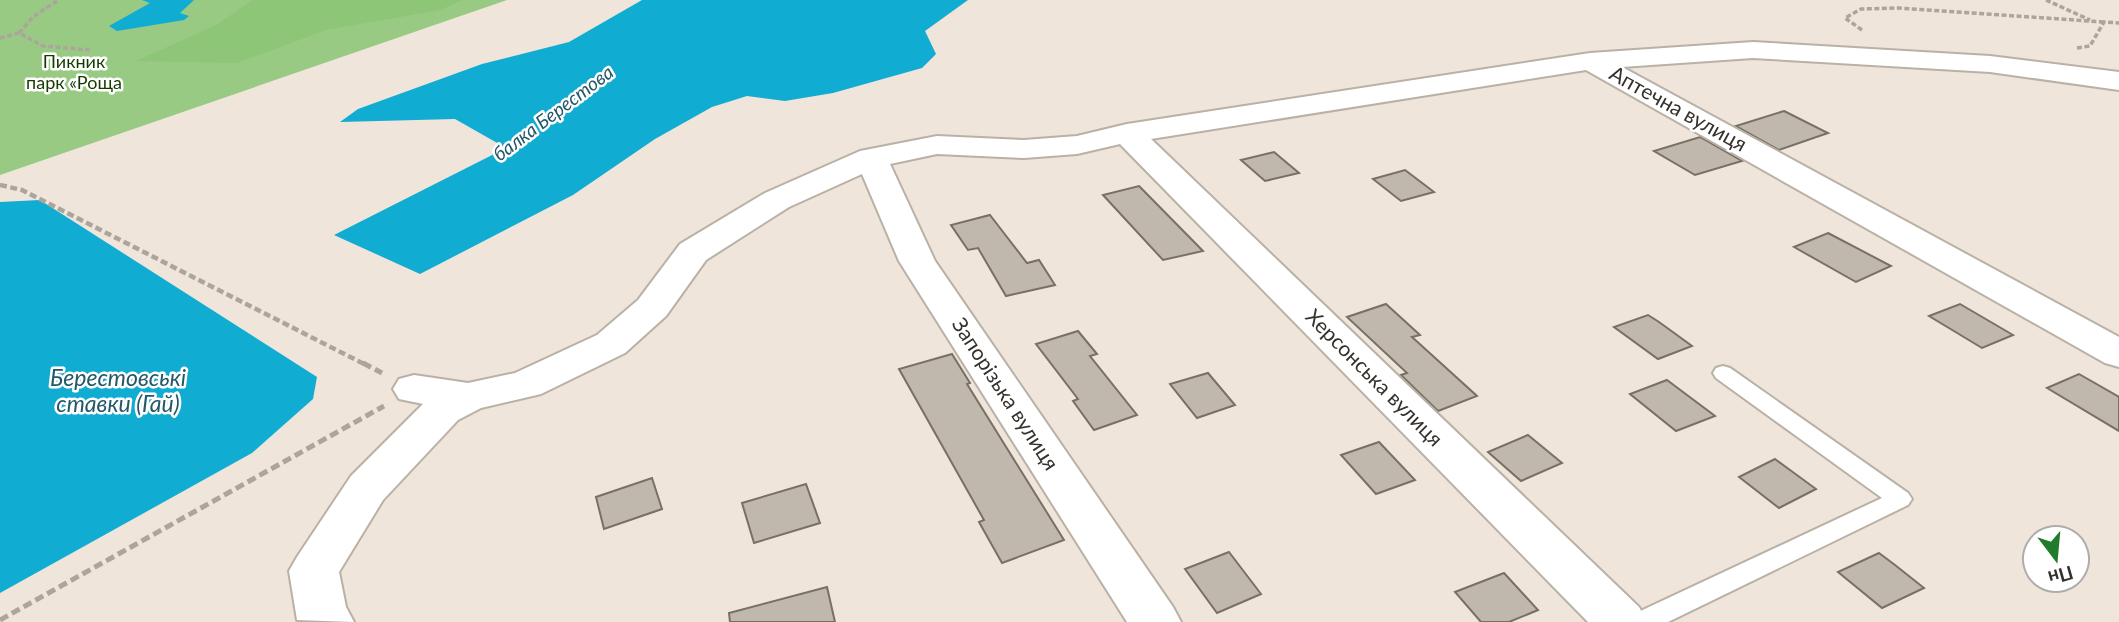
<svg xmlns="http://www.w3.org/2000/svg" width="2119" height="622" viewBox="0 0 2119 622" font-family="Lato,sans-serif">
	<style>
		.green { fill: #98ca84 }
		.forest { fill: #8dc676 }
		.water { fill: #11acd2 }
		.building { fill: #c1b8ad; stroke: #787066; stroke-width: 2 }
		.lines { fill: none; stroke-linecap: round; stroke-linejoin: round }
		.lane-casing { stroke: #bab1a6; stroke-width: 4 }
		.street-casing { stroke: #bab1a6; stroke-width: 4 }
		.path-far2 { stroke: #aca59c; stroke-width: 3.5; stroke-dasharray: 5 2.5; stroke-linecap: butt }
		.path-far1 { stroke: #aca59c; stroke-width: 4.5; stroke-dasharray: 7 3.5; stroke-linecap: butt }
		.path { stroke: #aca59c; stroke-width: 5; stroke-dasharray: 9 4.5; stroke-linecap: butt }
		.lane { fill: #fff; fill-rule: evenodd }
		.street { fill: #fff; fill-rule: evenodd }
		.labels { text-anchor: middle; stroke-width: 5; stroke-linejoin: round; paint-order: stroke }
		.far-park-label { font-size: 18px; fill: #153a00; stroke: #fff }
		.far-water-label { font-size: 19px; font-style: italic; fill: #235869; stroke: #fff }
		.street-label { font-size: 21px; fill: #35322d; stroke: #fff }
		.water-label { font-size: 23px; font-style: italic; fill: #235869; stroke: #fff }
	</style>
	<rect width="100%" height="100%" fill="#efe5da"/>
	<!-- green -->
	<polygon class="green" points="0,0 507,0 0,175"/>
	<!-- forest -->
	<polygon class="forest" points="252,0 463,0 440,10 326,30 237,63 136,61 218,24"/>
	<!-- water -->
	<g class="water">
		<polygon points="142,0 194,0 180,13 189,16 184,20 117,31 109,26 150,3"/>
		<polygon points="642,0 968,0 925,31 936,54 922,68 833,93 785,101 747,96 712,107 655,139 573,195 420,274 334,235 506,148 455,119 340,122 358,109 482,64 569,42"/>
		<polygon points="40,200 317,377 313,399 252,453 0,593 0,202"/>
	</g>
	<!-- building -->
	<g class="building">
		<polygon points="1784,111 1828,133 1779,150 1736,126"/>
		<polygon points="1700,137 1742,161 1695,175 1654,151"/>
		<polygon points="1274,152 1299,173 1265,181 1241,160"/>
		<polygon points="1405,170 1434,192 1401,201 1373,179"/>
		<polygon points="1139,186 1203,251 1163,260 1103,195"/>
		<polygon points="990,215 1027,263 1039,260 1055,285 1006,296 978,248 968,250 951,225"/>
		<polygon points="1828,233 1891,266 1856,282 1794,247"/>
		<polygon points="1386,304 1420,335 1412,337 1477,396 1438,411 1401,375 1407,373 1347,317"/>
		<polygon points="1960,304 2013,335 1982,348 1929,316"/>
		<polygon points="1648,315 1659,322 1692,346 1658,359 1614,327"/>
		<polygon points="1078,331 1097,354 1090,356 1137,415 1094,430 1073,401 1078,399 1036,344"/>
		<polygon points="952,354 970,383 967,384 1064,540 1002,563 979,522 984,520 899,369"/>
		<polygon points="1208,373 1235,405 1197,418 1170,384"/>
		<polygon points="2079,374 2119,397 2119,431 2047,388"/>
		<polygon points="1667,380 1715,416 1676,431 1630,394"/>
		<polygon points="1528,435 1562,463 1521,481 1488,452"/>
		<polygon points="1379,442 1415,480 1376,494 1341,455"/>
		<polygon points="1775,459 1790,470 1816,489 1779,508 1739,477"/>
		<polygon points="652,478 662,509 604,529 596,497"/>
		<polygon points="806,484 820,523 754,543 742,503"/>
		<polygon points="1229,552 1261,594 1217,613 1185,569"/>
		<polygon points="1879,553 1895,565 1924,588 1882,608 1838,572"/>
		<polygon points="1504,573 1538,610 1509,622 1481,622 1455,592"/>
		<polygon points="827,587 835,622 730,622 729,613"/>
	</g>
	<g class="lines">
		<!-- lane casing -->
		<g class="lane-casing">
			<polygon id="lane" points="1723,366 1730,368 1908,493 1912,499 1908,505 1668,622 1630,622 1634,614 1882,498 1716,378 1713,373 1716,368"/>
		</g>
		<!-- street casing -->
		<g class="street-casing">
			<polygon id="street" points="1753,42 1990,56 2119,72 2119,90 1990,72 1753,58 1622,67 2119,337 2119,367 2105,363 1586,70 1151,139 1639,607 1647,622 1588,622 1120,144 1077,154 1024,158 937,154 890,164 935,261 1173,607 1181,622 1127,622 899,261 862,174 789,207 706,260 666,316 625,353 541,394 481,408 458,420 383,500 339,572 346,607 354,622 297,620 289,571 297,557 351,476 423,404 399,399 393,389 399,379 414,375 468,383 515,373 597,335 638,300 680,244 765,193 860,151 937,136 1024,140 1077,136 1127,124 1590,53"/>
		</g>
		<!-- path-far2 -->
		<g class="path-far2">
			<polyline points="2046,0 2090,20"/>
			<polyline points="57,1 33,17 19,33 43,46 90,50"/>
			<polyline points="1862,30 1845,18 1861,9 1898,8 2104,22"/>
			<polyline points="0,38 19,33"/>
			<polyline points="2077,48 2090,46 2104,22 2119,23"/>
		</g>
		<!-- path-far1 -->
		<polyline class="path-far1" points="0,185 22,190 366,365"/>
		<!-- path -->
		<g class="path">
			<polyline points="363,363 382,373"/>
			<polyline points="0,620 384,406"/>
		</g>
		<!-- lane -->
		<use href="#lane" class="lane"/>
		<!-- street -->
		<use href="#street" class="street"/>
	</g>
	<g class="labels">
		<!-- far-park labels -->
		<g class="far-park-label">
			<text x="74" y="68">Пикник<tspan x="74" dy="21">парк «Роща</tspan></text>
		</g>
		<!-- far-water labels -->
		<g class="far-water-label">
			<text transform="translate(553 113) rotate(-37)" y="7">балка Берестова</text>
		</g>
		<!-- street labels -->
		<g class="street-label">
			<text transform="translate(1678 109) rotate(29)" y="7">Аптечна вулиця</text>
			<text transform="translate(1374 378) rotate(45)" y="7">Херсонська вулиця</text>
			<text transform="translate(1005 394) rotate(57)" y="7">Запорізька вулиця</text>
		</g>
		<!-- water labels -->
		<g class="water-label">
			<text x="118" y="386">Берестовські<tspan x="118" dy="26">ставки (Гай)</tspan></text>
		</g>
	</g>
	<!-- north arrow -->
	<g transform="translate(2056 559) rotate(164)"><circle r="33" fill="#ffffff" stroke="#aeadab" stroke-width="2"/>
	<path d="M0-5L12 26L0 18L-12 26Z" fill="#207b2a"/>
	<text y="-10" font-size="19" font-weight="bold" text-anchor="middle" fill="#35322d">Пн</text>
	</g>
</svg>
